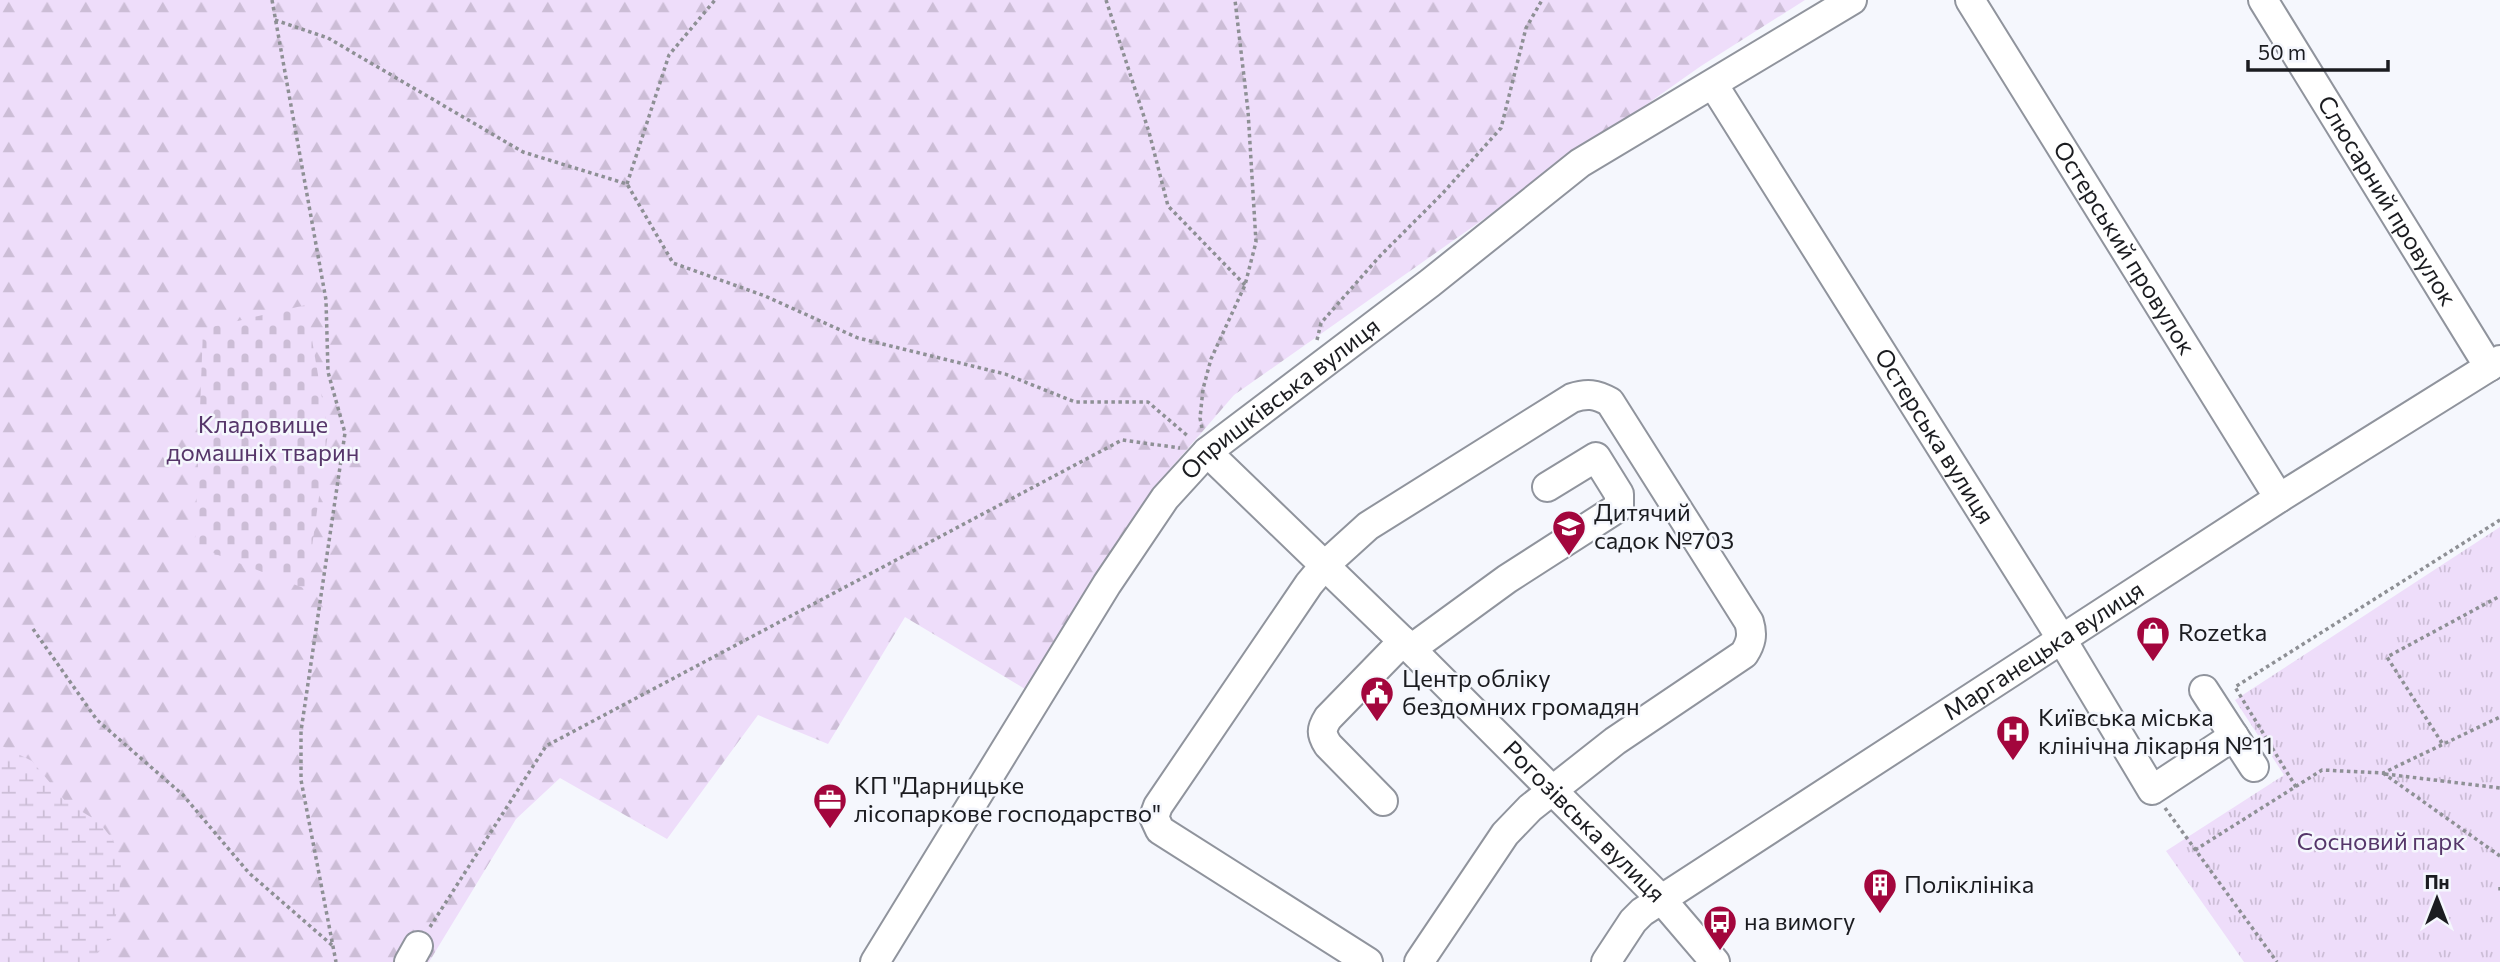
<svg xmlns="http://www.w3.org/2000/svg" width="2500" height="962" viewBox="0 0 2500 962" font-family="Commissioner,sans-serif">
	<style>
		.forest { fill: url(#forest-firs) }
		.wetland { fill: url(#wetland-marsh) }
		.cemetery { fill: url(#cemetery-stones) }
		.park { fill: url(#park-tufts) }
		.lines { fill: none; stroke-linecap: round; stroke-linejoin: round }
		.minor-casing { stroke: #90949d; stroke-width: 32 }
		.path { stroke: #8e9095; stroke-width: 3.5; stroke-dasharray: 3.5 3.5; stroke-linecap: butt }
		.minor { stroke: #fff; stroke-width: 28 }
		.labels { text-anchor: middle; stroke-width: 5; stroke-linejoin: round; paint-order: stroke }
		.street-label { font-size: 24px; fill: #1b1c20; stroke: #f5f7fd }
		.park-label { font-size: 24px; fill: #56366a; stroke: #f5f7fd }
		.poi-label { font-size: 24px; fill: #1b1c20; stroke: #f5f7fd; text-anchor: start }
	</style>
	<defs>
		<pattern id="forest-firs" width="22" height="20" patternUnits="userSpaceOnUse" patternTransform="scale(1.75)"><rect width="22" height="20" fill="#eeddfa"/><path d="M5 1l3.5 6h-7zM16 11l3.5 6h-7z" fill="#ccbdd6"/></pattern>
		<pattern id="wetland-marsh" width="20" height="14" patternUnits="userSpaceOnUse" patternTransform="scale(1.75)"><rect width="20" height="14" fill="#eeddfa"/><path d="M1 5h8M5 5V1M11 12h8M15 12V8" fill="none" stroke="#ccbdd6"/></pattern>
		<pattern id="cemetery-stones" width="16" height="16" patternUnits="userSpaceOnUse" patternTransform="scale(1.75)"><rect width="16" height="16" fill="#eeddfa"/><path d="M2 7V4a2 2 0 0 1 4 0v3zM10 15v-3a2 2 0 0 1 4 0v3z" fill="#ccbdd6"/></pattern>
		<pattern id="park-tufts" width="24" height="20" patternUnits="userSpaceOnUse" patternTransform="scale(1.75)"><rect width="24" height="20" fill="#eeddfa"/><path d="M3 7l-1-3M5 7V3M7 7l1-3M15 17l-1-3M17 17v-4M19 17l1-3" fill="none" stroke="#ccbdd6"/></pattern>
	</defs>
	<rect width="100%" height="100%" fill="#f5f7fd"/>
	<!-- forest -->
	<polygon class="forest" points="0,0 1805,0 1701,66 1234,395 1170,469 1089,591 1030,692 905,617 828,744 758,715 667,839 560,778 516,819 429,962 0,962"/>
	<!-- wetland -->
	<polygon class="wetland" points="0,745 32,761 66,802 99,822 113,840 122,861 118,906 111,938 90,962 0,962"/>
	<!-- cemetery -->
	<polygon class="cemetery" points="306,305 328,433 306,589 195,546 203,329"/>
	<!-- park -->
	<polygon class="park" points="2500,527 2500,962 2244,962 2166,851 2284,775 2235,700"/>
	<g class="lines">
		<!-- minor casing -->
		<g class="minor-casing">
			<g id="minor">
				<path id="s1" d="M 1970,0 L 2279,498"/>
				<path id="s2" d="M 2263,0 L 2489,367"/>
				<path id="s3" d="M 1713,84 L 2061,638 L 2152,790 L 2234,736"/>
				<path id="s4" d="M 1207,452 L 1411,649 L 1662,900 L 1715,962"/>
				<polyline points="1411,649 1507,579 1619,507 1619,494 1596,457 1547,487"/>
				<polyline points="2204,690 2254,767"/>
				<path d="M 1383,801 L 1328,745 C 1321,734 1321,729 1328,718 L 1403,641"/>
				<polyline points="409,962 418,946"/>
				<path id="s5" d="M 875,962 L 1107,584 L 1165,498 L 1207,452 L 1430,283 L 1580,163 L 1852,0"/>
				<path d="M 1368,962 L 1160,830 L 1154,817 L 1158,806 L 1309,584 L 1325,565 L 1368,526 L 1572,398 C 1587,393 1596,394 1610,402 L 1749,622 C 1753,635 1751,643 1744,654 L 1615,741 L 1530,808 L 1505,834 L 1419,962"/>
				<path id="s6" d="M 1606,962 L 1633,921 L 1642,912 L 2279,498 L 2500,360"/>
			</g>
		</g>
		<!-- path -->
		<g class="path">
			<polyline points="272,0 326,300 328,372 345,433 301,731 301,780 336,962"/>
			<polyline points="1106,0 1149,132 1168,206 1245,285"/>
			<polyline points="275,20 328,38 523,152 627,184 673,263 765,296 858,338 1005,374 1075,402 1148,402 1189,437"/>
			<polyline points="627,184 669,55 715,0"/>
			<polyline points="1317,340 1321,323 1379,257 1442,194 1501,128 1526,28 1542,0"/>
			<polyline points="1202,428 1200,418 1203,389 1211,359 1245,285 1256,242 1248,111 1235,0"/>
			<polyline points="33,629 97,720 183,795 249,873 333,946"/>
			<polyline points="2442,743 2387,657 2500,596"/>
			<polyline points="2383,773 2500,856"/>
			<polyline points="2385,774 2500,788"/>
			<polyline points="2296,787 2235,687 2500,520"/>
			<polyline points="2165,808 2277,962"/>
			<polyline points="2195,850 2322,770 2383,773 2500,717"/>
			<polyline points="2500,887 2500,894"/>
			<polyline points="430,927 546,746 1122,440 1180,448"/>
		</g>
		<!-- minor -->
		<use href="#minor" class="minor"/>
	</g>
	<!-- icons -->
	<defs>
		<g id="school-pin" transform="scale(1.75)"><path d="M0 17L-7.5 6A9.5 9.5 0 1 1 7.5 6Z" fill="#a3063d" stroke="#f5f7fd"/><path d="M0-5L7-2L0 1L-7-2ZM-4 1L0 2.5L4 1V4Q0 6-4 4Z" fill="#fff"/></g>
		<g id="shop-pin" transform="scale(1.75)"><path d="M0 17L-7.5 6A9.5 9.5 0 1 1 7.5 6Z" fill="#a3063d" stroke="#f5f7fd"/><path d="M-5-2.5h2.3a2.7 3.5 0 0 1 5.4 0H5L5.5 6h-11ZM-1.5-2.5h3a1.5 2.3 0 0 0-3 0Z" fill="#fff"/></g>
		<g id="civic-pin" transform="scale(1.75)"><path d="M0 17L-7.5 6A9.5 9.5 0 1 1 7.5 6Z" fill="#a3063d" stroke="#f5f7fd"/><path d="M-.6-6.5H3V-4.5H.6V-3L4-1V1h2V6H-6V1h2V-1L-.6-3ZM-1.2 2.5V6h2.4V2.5Z" fill="#fff"/></g>
		<g id="hospital-pin" transform="scale(1.75)"><path d="M0 17L-7.5 6A9.5 9.5 0 1 1 7.5 6Z" fill="#a3063d" stroke="#f5f7fd"/><path d="M-5-5h3v3.5h4V-5h3V5h-3V1.5h-4V5h-3Z" fill="#fff"/></g>
		<g id="office-pin" transform="scale(1.75)"><path d="M0 17L-7.5 6A9.5 9.5 0 1 1 7.5 6Z" fill="#a3063d" stroke="#f5f7fd"/><path d="M-6-3h4V-5.5h4V-3h4V5H-6ZM-1-4.5V-3h2v-1.5ZM-6 0V1H6V0Z" fill="#fff"/></g>
		<g id="building-pin" transform="scale(1.75)"><path d="M0 17L-7.5 6A9.5 9.5 0 1 1 7.5 6Z" fill="#a3063d" stroke="#f5f7fd"/><path d="M-4-6H4V6H1V3H-1V6H-4ZM-2.5-4.3h1.7v1.8h-1.7ZM.8-4.3h1.7v1.8H.8ZM-2.5-1h1.7V.8h-1.7ZM.8-1h1.7V.8H.8Z" fill="#fff"/></g>
		<g id="bus-pin" transform="scale(1.75)"><path d="M0 17L-7.5 6A9.5 9.5 0 1 1 7.5 6Z" fill="#a3063d" stroke="#f5f7fd"/><path d="M-5-6H5V4H4V6H2V4H-2V6H-4V4H-5ZM-3.5-4V0h7V-4ZM-3.5 1.2v1.5H-2V1.2ZM2 1.2v1.5H3.5V1.2Z" fill="#fff"/></g>
	</defs>
	<g fill-rule="evenodd">
		<use href="#school-pin" x="1569" y="527"/>
		<use href="#shop-pin" x="2153" y="633"/>
		<use href="#civic-pin" x="1377" y="693"/>
		<use href="#hospital-pin" x="2013" y="732"/>
		<use href="#office-pin" x="830" y="800"/>
		<use href="#building-pin" x="1880" y="885"/>
		<use href="#bus-pin" x="1720" y="922"/>
	</g>
	<g class="labels">
		<!-- street labels -->
		<g class="street-label">
			<text dy="8" stroke="none"><textPath href="#s2" startOffset="236">Слюсарний провулок</textPath></text>
			<text dy="8" stroke="none"><textPath href="#s1" startOffset="292">Остерський провулок</textPath></text>
			<text dy="8" stroke="none"><textPath href="#s5" startOffset="700">Опришківська вулиця</textPath></text>
			<text dy="8" stroke="none"><textPath href="#s3" startOffset="416">Остерська вулиця</textPath></text>
			<text dy="8" stroke="none"><textPath href="#s6" startOffset="541">Марганецька вулиця</textPath></text>
			<text dy="8" stroke="none"><textPath href="#s4" startOffset="528">Рогозівська вулиця</textPath></text>
		</g>
		<!-- park labels -->
		<g class="park-label">
			<text x="263" y="433">Кладовище<tspan x="263" dy="28">домашніх тварин</tspan></text>
			<text x="2381" y="850">Сосновий парк</text>
		</g>
		<!-- poi labels -->
		<g class="poi-label">
			<text x="1594" y="521">Дитячий<tspan x="1594" dy="28">садок №703</tspan></text>
			<text x="2178" y="641">Rozetka</text>
			<text x="1402" y="687">Центр обліку<tspan x="1402" dy="28">бездомних громадян</tspan></text>
			<text x="2038" y="726">Київська міська<tspan x="2038" dy="28">клінічна лікарня №11</tspan></text>
			<text x="854" y="794">КП "Дарницьке<tspan x="854" dy="28">лісопаркове господарство"</tspan></text>
			<text x="1904" y="893">Поліклініка</text>
			<text x="1744" y="930">на вимогу</text>
		</g>
	</g>
	<!-- north arrow -->
	<g transform="translate(2437 899)" stroke="#f5f7fd" stroke-width="5" paint-order="stroke">
	<path d="M0-5L12 26L0 18L-12 26Z" fill="#1b1c20"/>
	<text y="-10" font-size="19" font-weight="bold" text-anchor="middle" fill="#1b1c20">Пн</text>
	</g>
	<!-- scale -->
	<path d="M2248 60v10h140v-10" fill="none" stroke="#1b1c20" stroke-width="3.5"/>
	<text x="2258" y="60" font-size="21" fill="#1b1c20" stroke="#f5f7fd" stroke-width="5" paint-order="stroke">50 m</text>
</svg>
